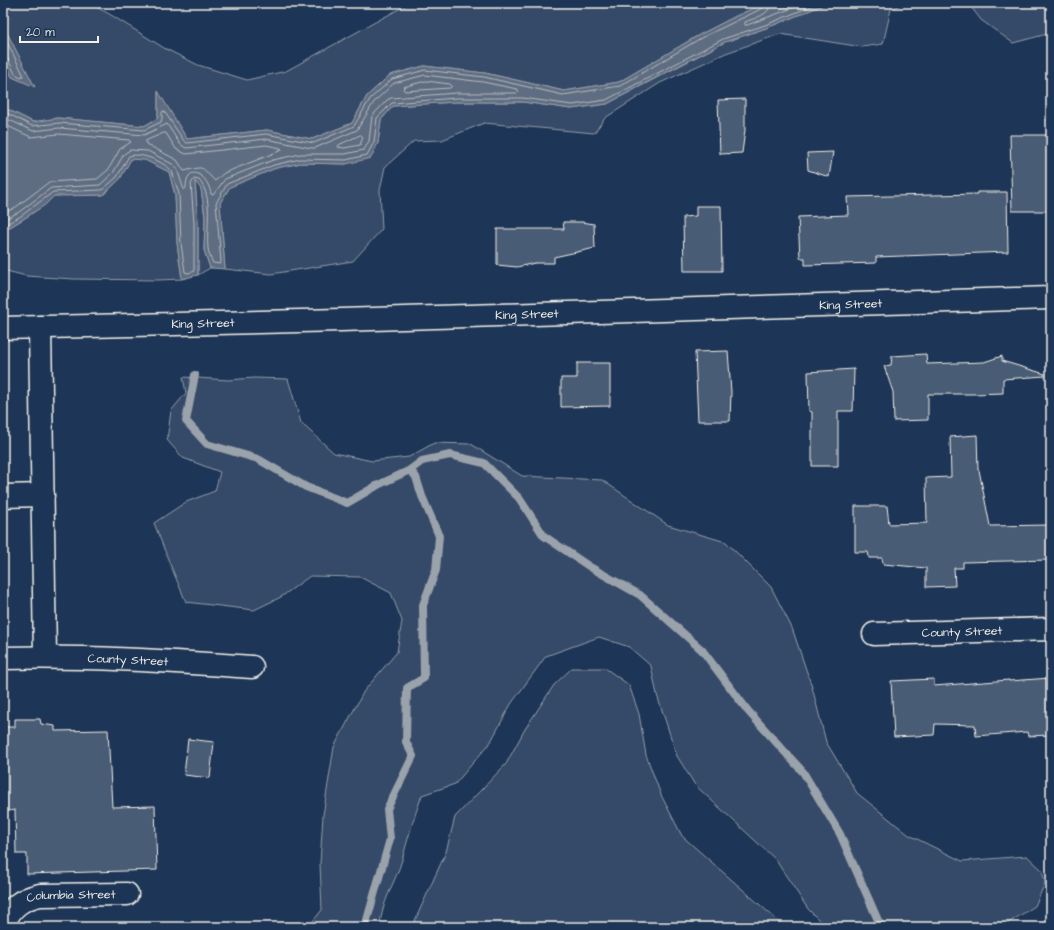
<svg xmlns="http://www.w3.org/2000/svg" width="1054" height="930" viewBox="0 0 1054 930" font-family="'Architects Daughter',sans-serif">
	<style>
		.green { fill: #354a67; stroke: #949ea8 }
		.water { fill: #5e6d82; stroke: #9aa2ab }
		.lines { fill: none; stroke-linecap: round; stroke-linejoin: round }
		.shore { stroke: #b8bcbf; stroke-width: 1 }
		.stream { stroke: #9aa2ab; stroke-width: 8 }
		.building { fill: #485b74; stroke: #f4f1e8 }
		.minor-casing { stroke: #f4f1e8; stroke-width: 25 }
		.minor { stroke: #1d3557; stroke-width: 22 }
		.labels { text-anchor: middle; stroke-width: 4; stroke-linejoin: round; paint-order: stroke }
		.street-label { font-size: 12px; fill: #f4f1e8; stroke: #1d3557 }
	</style>
	<rect width="100%" height="100%" fill="#1d3557"/>
	<filter id="ink" filterUnits="userSpaceOnUse"><feTurbulence type="fractalNoise" baseFrequency=".025" numOctaves="2"/><feDisplacementMap in="SourceGraphic" scale="8" xChannelSelector="R" yChannelSelector="G"/><feConvolveMatrix kernelMatrix="1 2 1 2 8 2 1 2 1" color-interpolation-filters="sRGB"/></filter>
	<g filter="url(#ink)">
		<!-- green -->
		<g class="green">
			<polygon points="3,3 89,3 111,15 164,48 198,65 247,80 286,71 410,3 765,3 736,16 699,35 619,82 564,91 485,73 424,66 390,75 367,96 352,123 312,139 267,130 187,139 158,92 158,118 144,126 58,118 33,122 3,107 3,57 12,77 34,86 3,25"/>
			<polygon points="828,3 905,3 891,9 883,44 862,47 780,34 726,53 660,83 605,118 594,133 484,123 442,140 414,141 385,167 380,190 382,229 353,261 271,274 225,269 220,203 230,187 276,168 301,163 346,164 378,143 381,120 393,106 456,102 523,102 571,109 607,104 725,42 769,27"/>
			<polygon points="968,3 1051,3 1051,33 1013,43 981,20"/>
			<path d="M 131,159 L 145,160 L 169,172 L 175,195 L 177,243 L 182,279 L 158,280 L 74,279 L 26,276 L 3,270 L 3,231 C 21,221 39,210 54,196 L 103,195 L 120,179 Z"/>
			<polygon points="195,180 201,189 205,217 204,250 210,268 198,275 198,222"/>
			<path d="M 183,377 L 228,380 L 254,378 L 288,379 L 301,423 L 334,453 L 372,461 L 409,457 L 434,443 L 471,444 L 522,476 L 602,480 L 668,525 L 726,542 L 771,587 L 792,628 L 812,687 L 826,742 L 857,793 L 909,835 L 962,861 L 1027,856 L 1042,870 L 1045,883 L 1035,906 L 1002,927 L 826,927 L 808,909 L 775,859 L 695,785 L 677,756 L 657,695 L 651,666 L 629,647 L 599,637 L 546,656 L 511,704 L 490,743 L 455,784 L 422,795 C 414,817 408,838 402,860 C 395,883 381,903 380,927 L 308,927 L 322,910 L 320,864 L 323,815 L 334,747 L 364,691 L 397,652 L 402,621 L 391,593 L 360,577 L 310,576 L 281,597 L 254,610 L 186,602 L 170,564 L 154,523 L 186,502 L 215,491 L 220,472 L 183,458 L 167,440 L 171,411 L 186,393 Z"/>
			<polygon points="572,668 605,668 629,685 639,714 646,755 661,795 682,836 785,927 412,927 446,852 455,817 506,764 525,729 554,685"/>
		</g>
		<!-- water -->
		<g class="water">
			<polygon points="765,3 828,3 769,27 725,42 664,73 607,104 571,109 523,102 456,102 393,106 381,120 378,143 371,158 346,164 301,163 276,168 230,187 220,203 225,269 210,268 204,250 205,217 201,189 195,181 198,222 198,275 182,279 177,243 175,195 169,172 145,160 131,159 120,179 103,195 54,196 45,205 23,219 3,231 3,107 33,122 58,118 144,126 158,118 158,91 187,139 267,130 312,139 352,123 367,96 390,75 424,66 485,73 564,91 619,82 699,35 736,16"/>
			<polygon points="3,25 35,87 12,77 3,57"/>
		</g>
		<g class="lines">
			<!-- shore -->
			<g class="shore">
				<path d="M 771,3 C 770,15 755,18 745,22 L 745,25 L 747,25 L 806,3"/>
				<polyline points="3,34 23,74 23,76 21,77 15,74 8,59 3,57"/>
				<polygon points="426,81 450,84 452,86 450,88 405,91 403,89 404,87"/>
				<polyline points="3,111 32,126 59,123 144,130 161,122 162,119 162,112 164,111 184,141 187,143 266,134 314,143 354,126 370,99 392,79 425,70 484,77 563,95 620,86 701,38 763,8 766,3"/>
				<path d="M 3,117 L 33,131 L 59,128 L 144,135 L 167,124 L 180,144 L 186,148 L 266,139 L 311,148 L 315,148 L 357,130 L 374,102 L 394,83 L 425,75 L 483,82 L 517,89 L 519,91 L 517,93 L 456,93 L 391,98 L 387,100 L 372,116 L 369,141 L 364,150 L 345,154 L 300,154 L 273,160 L 225,179 L 213,195 L 211,194 C 208,174 186,162 186,188 L 184,190 L 177,169 L 174,165 L 148,151 L 130,150 L 124,154 L 113,173 L 100,185 L 51,188 L 19,212 L 3,220"/>
				<polyline points="3,124 31,137 59,134 129,140 131,142 120,149 108,170 97,179 49,182 16,207 3,214"/>
				<path d="M 164,133 L 166,133 L 176,149 L 186,154 L 266,145 L 281,148 L 282,150 L 224,173 L 215,181 C 200,166 206,166 184,171 L 177,160 L 146,144 L 146,141 Z"/>
				<polygon points="361,135 363,137 360,145 344,148 338,147 339,145"/>
				<path d="M 3,226 L 21,216 L 53,192 L 102,190 L 117,177 L 129,156 C 141,152 164,162 172,171 L 179,194 L 181,243 L 185,272 L 187,273 L 193,272 L 194,270 L 194,223 L 191,184 L 194,179 L 199,180 C 214,198 206,226 208,248 C 208,253 211,259 213,263 L 220,264 L 221,262 L 216,203 L 227,184 L 274,165 L 300,159 L 346,160 L 367,155 L 374,142 L 377,118 L 392,103 L 456,98 L 523,98 L 572,105 L 606,100 L 723,39 L 768,24 L 819,3"/>
			</g>
			<!-- stream -->
			<g class="stream">
				<polyline points="195,375 186,421 207,444 258,459 306,487 347,503 378,485 410,470 422,461 450,455 484,463 519,498 544,536 590,567 640,595 702,650 748,711 803,772 840,834 881,927"/>
				<polyline points="365,927 390,839 387,809 413,756 406,742 407,688 424,678 423,605 436,570 439,536 422,496 416,477 410,470"/>
			</g>
		</g>
		<!-- building -->
		<g class="building">
			<polygon points="745,99 745,130 742,153 720,154 718,100"/>
			<polygon points="1010,135 1051,135 1051,211 1012,211"/>
			<polygon points="833,152 829,177 808,170 807,153"/>
			<polygon points="977,192 1007,192 1008,252 876,257 876,263 805,265 805,258 800,258 798,217 848,215 847,197 977,194"/>
			<polygon points="696,206 721,206 722,271 684,271 683,217 696,216"/>
			<polygon points="563,222 582,222 594,224 595,248 554,257 554,263 535,263 517,267 497,265 497,229 564,229"/>
			<polygon points="728,351 731,392 730,421 698,421 695,352"/>
			<polygon points="926,354 927,364 984,362 1002,356 1002,361 1045,374 1045,376 1003,379 1003,393 973,394 928,394 928,420 894,421 893,392 884,366 891,365 892,356"/>
			<polygon points="577,363 610,363 610,406 561,407 561,378 577,378"/>
			<polygon points="854,369 853,411 838,411 838,466 812,466 812,412 809,411 808,372"/>
			<polygon points="977,435 978,470 979,470 990,526 1049,525 1050,560 963,562 963,568 954,568 955,586 926,587 926,568 883,564 882,558 869,558 868,552 855,552 855,506 887,506 889,524 927,523 926,478 951,477 950,437"/>
			<polygon points="1051,678 1051,735 1028,736 1027,732 976,736 975,725 935,724 934,735 894,737 891,681 934,679 934,686 1009,680 1009,681"/>
			<polygon points="15,719 40,719 41,724 55,726 55,731 108,730 112,807 155,806 157,870 27,874 27,854 16,854 15,810 3,812 3,727 15,727"/>
			<polygon points="188,739 214,742 210,778 184,775"/>
		</g>
		<g class="lines">
			<!-- minor casing -->
			<g class="minor-casing">
				<g id="minor">
					<polyline points="40,327 45,657"/>
					<path id="s1" d="M 3,328 L 341,320 L 1051,298"/>
					<polyline points="3,496 43,495"/>
					<path id="s2" d="M 874,634 L 1051,629"/>
					<path id="s3" d="M 3,658 C 86,656 169,661 252,667"/>
					<path id="s4" d="M 3,924 C 12,906 21,899 40,895 L 127,894"/>
				</g>
			</g>
			<!-- minor -->
			<use href="#minor" class="minor"/>
		</g>
	</g>
	<g class="labels">
		<!-- street labels -->
		<g class="street-label">
			<text dy="4" stroke="none"><textPath href="#s1" startOffset="848">King Street</textPath></text>
			<text dy="4" stroke="none"><textPath href="#s1" startOffset="524">King Street</textPath></text>
			<text dy="4" stroke="none"><textPath href="#s1" startOffset="200">King Street</textPath></text>
			<text dy="4" stroke="none"><textPath href="#s2" startOffset="88">County Street</textPath></text>
			<text dy="4" stroke="none"><textPath href="#s3" startOffset="125">County Street</textPath></text>
			<text dy="4" stroke="none"><textPath href="#s4" startOffset="80">Columbia Street</textPath></text>
		</g>
	</g>
	<!-- margin -->
	<rect width="1054" height="930" fill="none" stroke="#1d3557" stroke-width="16"/>
	<rect x="8" y="8" width="1038" height="914" fill="none" stroke="#f4f1e8" stroke-width="1.5" filter="url(#ink)"/>
	<!-- scale -->
	<path d="M20 36v6h78v-6" fill="none" stroke="#f4f1e8" stroke-width="2"/>
	<text x="26" y="36" font-size="12" fill="#f4f1e8" stroke="#1d3557" stroke-width="3" paint-order="stroke">20 m</text>
</svg>
